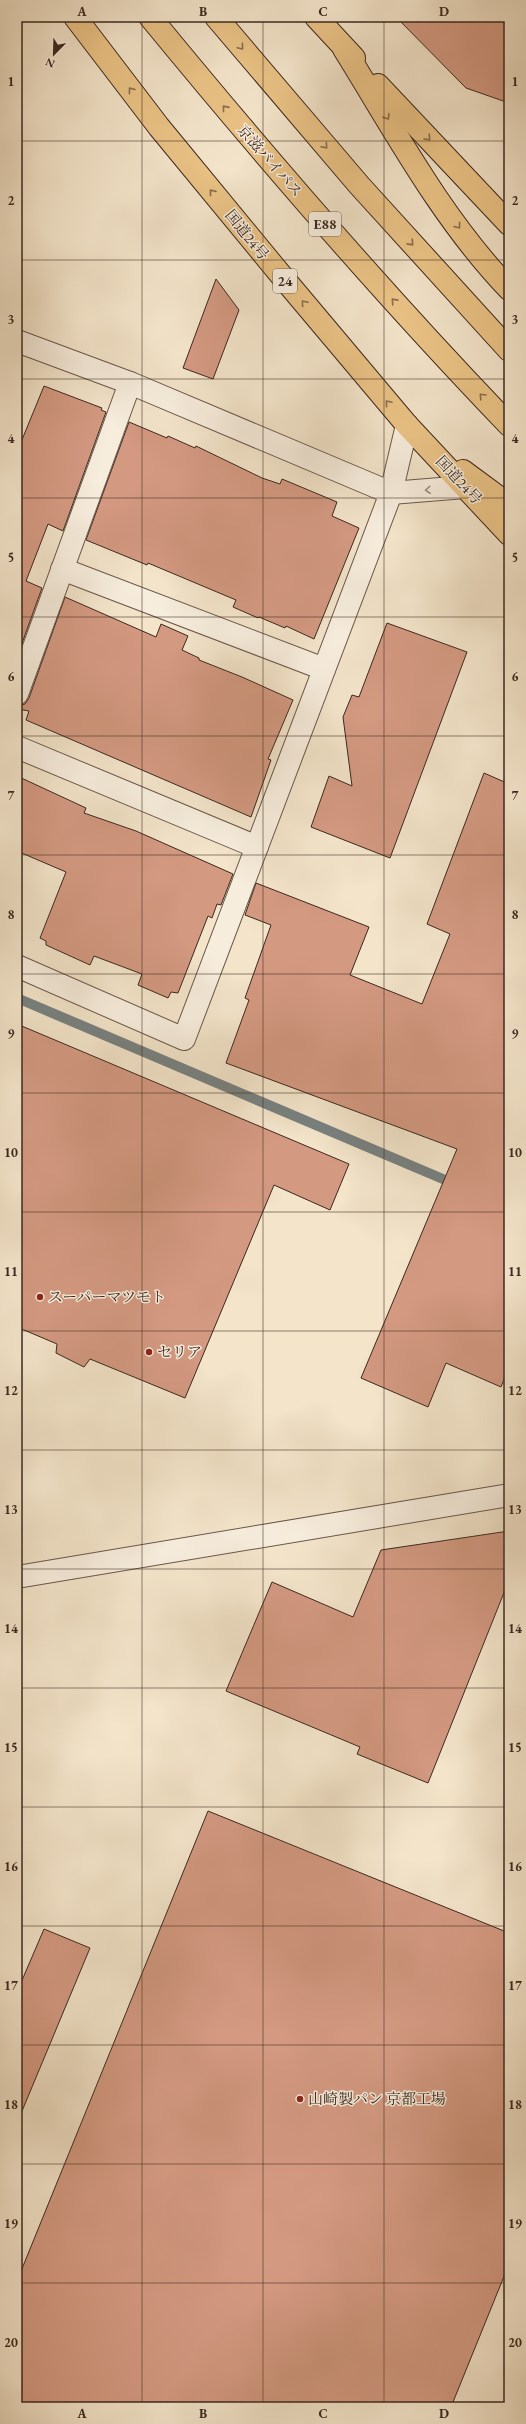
<svg xmlns="http://www.w3.org/2000/svg" width="526" height="2424" viewBox="0 0 526 2424" font-family="'EB Garamond','Noto Serif JP',serif">
	<style>
		.lines { fill: none; stroke-linecap: round; stroke-linejoin: round }
		.stream { stroke: #778180; stroke-width: 10 }
		.building { fill: #d39981; stroke: #3b281f }
		.minor-casing { stroke: #69574a; stroke-width: 24 }
		.highway-casing { stroke: #3b281f; stroke-width: 24 }
		.minor { stroke: #f7eddd; stroke-width: 22 }
		.highway { stroke: #eac285; stroke-width: 22 }
		.oneway { stroke: #8a6d4d }
		.oneway2 { stroke: #998a7e }
		.grid { fill: none; stroke: #3b281f; stroke-width: 1; stroke-opacity: 0.55 }
		.poi-dot { fill: #8f2418; stroke: #f7eddd; stroke-width: 1.5 }
		.labels { text-anchor: middle; stroke-width: 3; stroke-linejoin: round; paint-order: stroke }
		.shield { fill: #f7eddd; stroke: #736358; stroke-width: 1 }
		.shield-label { font-size: 14px; font-weight: bold; fill: #3b281f }
		.street-label { font-size: 15px; fill: #3b281f; stroke: #f7eddd }
		.poi-label { font-size: 15px; fill: #3b281f; stroke: #f7eddd; text-anchor: start }
		.neatline { fill: none; stroke: #3b281f; stroke-width: 1.5 }
		.grid-label { font-size: 13px; text-anchor: middle; font-weight: bold; fill: #3b281f }
	</style>
	<rect width="100%" height="100%" fill="#f3e4ca"/>
	<filter id="stains"><feTurbulence type="fractalNoise" baseFrequency=".005" numOctaves="4"/><feColorMatrix values="0 0 0 0 .2 0 0 0 0 .09 0 0 0 0 .02 0 0 0 .5 -.17"/></filter>
	<radialGradient id="worn" r=".72"><stop offset=".6" stop-color="#630" stop-opacity="0"/><stop offset="1" stop-color="#630" stop-opacity=".3"/></radialGradient>
	<g class="lines">
		<!-- stream -->
		<polyline class="stream" points="17,998 457,1185"/>
	</g>
	<!-- building -->
	<g class="building">
		<polygon points="396,17 509,17 509,103 466,88"/>
		<polygon points="216,279 239,310 213,379 183,368"/>
		<polygon points="44,386 102,408 101,410 106,412 63,531 48,524 26,581 42,588 17,657 17,452"/>
		<polygon points="129,422 167,438 168,436 195,448 196,446 262,478 280,484 282,479 337,502 332,516 359,528 314,639 286,626 285,628 259,617 258,618 233,607 236,600 148,563 147,565 86,540"/>
		<polygon points="65,597 156,637 161,624 188,636 182,650 199,658 199,660 242,677 293,700 268,759 271,760 251,817 26,720 29,711 17,709 17,706 25,704 29,698"/>
		<polygon points="387,623 467,652 390,858 311,827 329,776 352,786 343,717 352,695 359,697"/>
		<polygon points="484,773 509,784 509,1367 501,1387 446,1363 428,1407 361,1378 457,1149 226,1063 249,1000 245,998 271,925 245,915 256,883 369,927 350,975 422,1004 450,934 427,924"/>
		<polygon points="17,776 86,808 84,813 136,831 233,874 221,905 217,904 212,918 208,916 178,993 171,992 168,998 138,985 142,974 94,956 90,965 46,945 46,941 40,938 66,872 17,851"/>
		<polygon points="17,1024 349,1164 330,1210 274,1185 185,1398 90,1359 84,1367 56,1353 57,1344 17,1327"/>
		<polygon points="509,1531 509,1580 428,1783 357,1754 360,1747 226,1691 272,1582 353,1617 381,1550"/>
		<polygon points="208,1811 509,1933 509,2264 451,2407 17,2407 17,2281"/>
		<polygon points="44,1929 90,1948 17,2123 17,1992"/>
	</g>
	<g class="lines">
		<!-- minor casing -->
		<g class="minor-casing">
			<g id="minor">
				<polyline points="17,341 130,383 391,493 465,487"/>
				<polyline points="62,569 324,669"/>
				<polyline points="17,694 130,383"/>
				<polyline points="17,747 257,847"/>
				<polyline points="17,966 184,1039 391,493 407,425"/>
				<polyline points="17,1577 509,1495"/>
			</g>
		</g>
		<!-- highway casing -->
		<g class="highway-casing">
			<g id="highway">
				<polyline points="75,17 159,127 285,280 407,425 509,534"/>
				<path d="M 150,17 C 265,157 383,294 509,425"/>
				<polyline points="216,17 359,185 509,350"/>
				<polyline points="316,17 354,58"/>
				<path d="M 344,49 C 395,131 442,219 509,289"/>
				<polyline points="378,85 509,224"/>
				<polyline points="463,471 509,505"/>
			</g>
		</g>
		<!-- minor -->
		<use href="#minor" class="minor"/>
		<!-- highway -->
		<use href="#highway" class="highway"/>
	</g>
	<!-- one-way arrows -->
	<defs><path id="oneway-chevron" d="M-2-3.5L2.5 0L-2 3.5" fill="none" stroke-width="1.6" stroke-linecap="round" stroke-linejoin="round"/></defs>
	<g class="oneway">
		<use href="#oneway-chevron" transform="translate(241 47) rotate(50)"/>
		<use href="#oneway-chevron" transform="translate(131 90) rotate(-127)"/>
		<use href="#oneway-chevron" transform="translate(225 108) rotate(-129)"/>
		<use href="#oneway-chevron" transform="translate(387 117) rotate(58)"/>
		<use href="#oneway-chevron" transform="translate(428 138) rotate(47)"/>
		<use href="#oneway-chevron" transform="translate(325 146) rotate(49)"/>
		<use href="#oneway-chevron" transform="translate(212 192) rotate(-129)"/>
		<use href="#oneway-chevron" transform="translate(458 226) rotate(53)"/>
		<use href="#oneway-chevron" transform="translate(411 243) rotate(48)"/>
		<use href="#oneway-chevron" transform="translate(394 301) rotate(-132)"/>
		<use href="#oneway-chevron" transform="translate(304 303) rotate(-130)"/>
		<use href="#oneway-chevron" transform="translate(482 396) rotate(-133)"/>
		<use href="#oneway-chevron" transform="translate(388 403) rotate(-130)"/>
	</g>
	<use class="oneway2" href="#oneway-chevron" transform="translate(428 490) rotate(175)"/>
	<!-- grid -->
	<path class="grid" d="M 142,17 L 142,2407M 263,17 L 263,2407M 384,17 L 384,2407M 17,141 L 509,141M 17,260 L 509,260M 17,379 L 509,379M 17,498 L 509,498M 17,617 L 509,617M 17,736 L 509,736M 17,855 L 509,855M 17,974 L 509,974M 17,1093 L 509,1093M 17,1212 L 509,1212M 17,1331 L 509,1331M 17,1450 L 509,1450M 17,1569 L 509,1569M 17,1688 L 509,1688M 17,1807 L 509,1807M 17,1926 L 509,1926M 17,2045 L 509,2045M 17,2164 L 509,2164M 17,2283 L 509,2283"/>
	<!-- markers -->
	<g class="poi-dot">
		<circle cx="40" cy="1297" r="4"/>
		<circle cx="149" cy="1352" r="4"/>
		<circle cx="300" cy="2099" r="4"/>
	</g>
	<g class="labels">
		<!-- shield labels -->
		<g class="shield">
			<rect x="309" y="212" width="32" height="24" rx="3"/>
			<rect x="273" y="269" width="24" height="24" rx="3"/>
		</g>
		<g class="shield-label">
			<text x="325" y="229">E88</text>
			<text x="285" y="286">24</text>
		</g>
		<!-- street labels -->
		<g class="street-label">
			<text transform="translate(270 161) rotate(49)" y="5">京滋バイパス</text>
			<text transform="translate(247 235) rotate(51)" y="5">国道24号</text>
			<text transform="translate(459 480) rotate(47)" y="5">国道24号</text>
		</g>
		<!-- poi labels -->
		<g class="poi-label">
			<text x="48" y="1302">スーパーマツモト</text>
			<text x="157" y="1357">セリア</text>
			<text x="308" y="2104">山崎製パン 京都工場</text>
		</g>
	</g>
	<!-- margin -->
	<rect width="526" height="2424" fill="none" stroke="#f3e4ca" stroke-width="44"/>
	<!-- north arrow -->
	<g transform="translate(54 54) rotate(203)" stroke="#f7eddd" stroke-width="3" paint-order="stroke">
	<path d="M0-3L7 15L0 10L-7 15Z" fill="#3b281f"/>
	<text y="-6" font-size="11" font-weight="bold" text-anchor="middle" fill="#3b281f">N</text>
	</g>
	<rect x="22" y="22" width="482" height="2380" class="neatline"/>
	<g class="grid-label">
		<text x="82" y="16">A</text>
		<text x="203" y="16">B</text>
		<text x="323" y="16">C</text>
		<text x="444" y="16">D</text>
		<text x="11" y="86">1</text>
		<text x="515" y="86">1</text>
		<text x="11" y="205">2</text>
		<text x="515" y="205">2</text>
		<text x="11" y="324">3</text>
		<text x="515" y="324">3</text>
		<text x="11" y="443">4</text>
		<text x="515" y="443">4</text>
		<text x="11" y="562">5</text>
		<text x="515" y="562">5</text>
		<text x="11" y="681">6</text>
		<text x="515" y="681">6</text>
		<text x="11" y="800">7</text>
		<text x="515" y="800">7</text>
		<text x="11" y="919">8</text>
		<text x="515" y="919">8</text>
		<text x="11" y="1038">9</text>
		<text x="515" y="1038">9</text>
		<text x="11" y="1157">10</text>
		<text x="515" y="1157">10</text>
		<text x="11" y="1276">11</text>
		<text x="515" y="1276">11</text>
		<text x="11" y="1395">12</text>
		<text x="515" y="1395">12</text>
		<text x="11" y="1514">13</text>
		<text x="515" y="1514">13</text>
		<text x="11" y="1633">14</text>
		<text x="515" y="1633">14</text>
		<text x="11" y="1752">15</text>
		<text x="515" y="1752">15</text>
		<text x="11" y="1871">16</text>
		<text x="515" y="1871">16</text>
		<text x="11" y="1990">17</text>
		<text x="515" y="1990">17</text>
		<text x="11" y="2109">18</text>
		<text x="515" y="2109">18</text>
		<text x="11" y="2228">19</text>
		<text x="515" y="2228">19</text>
		<text x="11" y="2347">20</text>
		<text x="515" y="2347">20</text>
		<text x="82" y="2418">A</text>
		<text x="203" y="2418">B</text>
		<text x="323" y="2418">C</text>
		<text x="444" y="2418">D</text>
	</g>
	<rect width="100%" height="100%" filter="url(#stains)"/>
	<rect width="100%" height="100%" fill="url(#worn)"/>
</svg>
